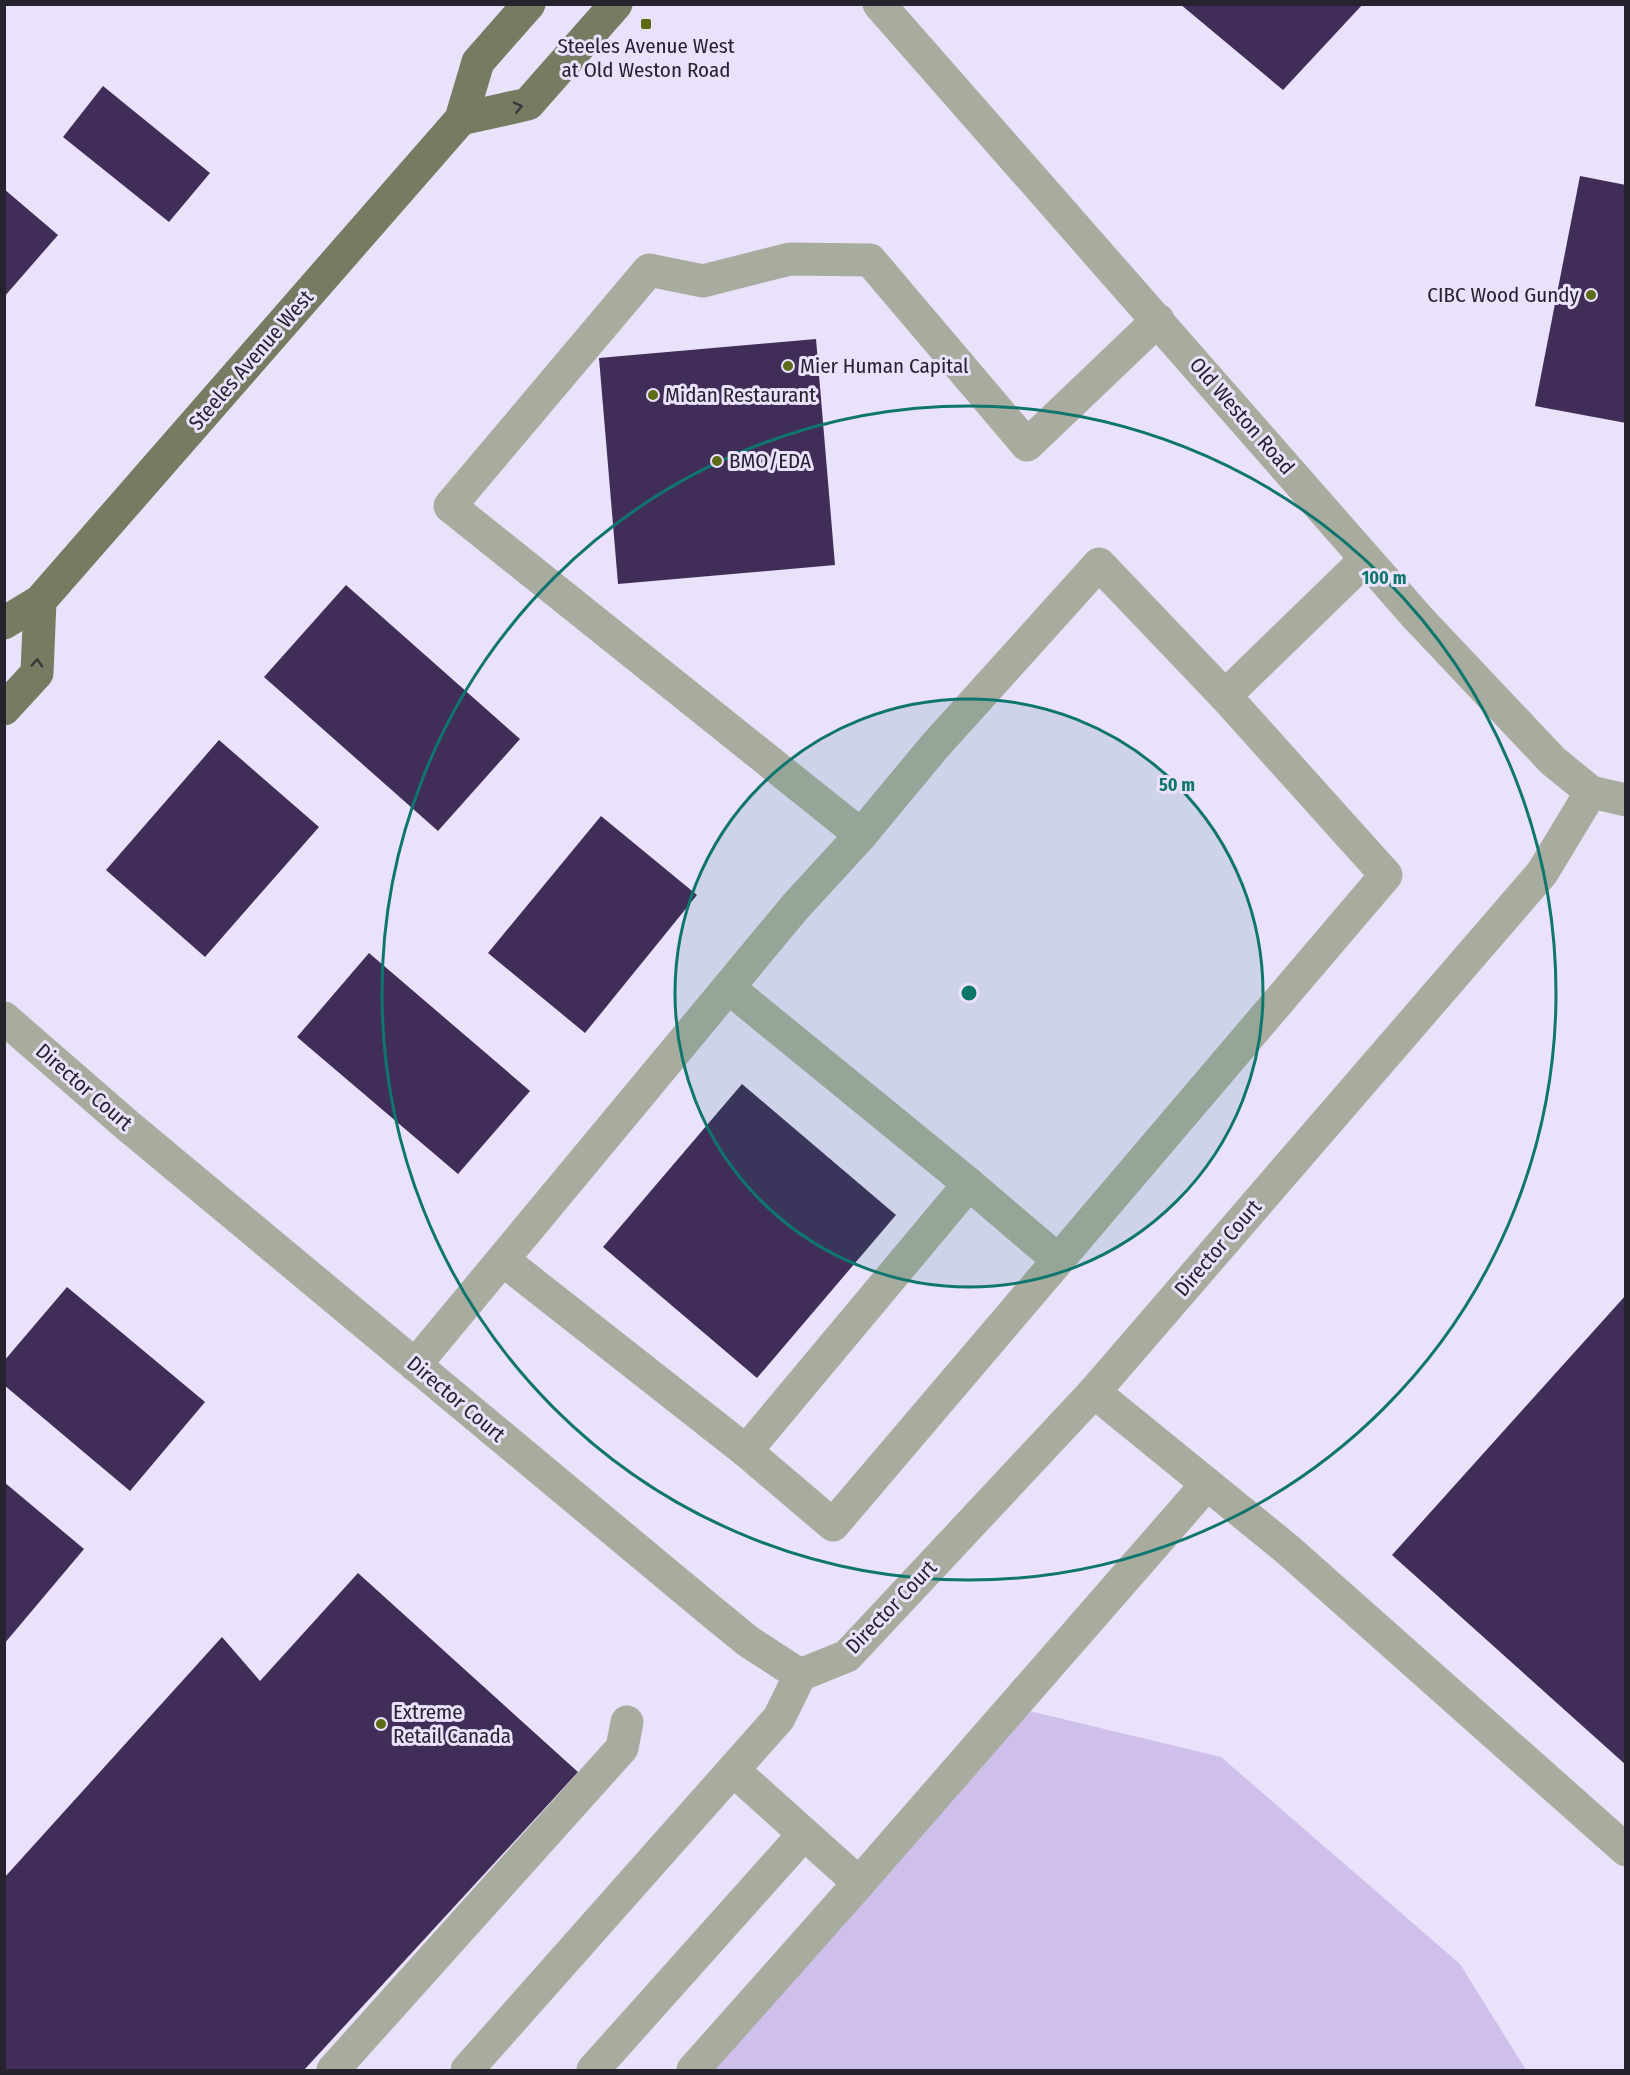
<svg xmlns="http://www.w3.org/2000/svg" width="1630" height="2075" viewBox="0 0 1630 2075" font-family="'Fira Sans Condensed',sans-serif">
	<style>
		.green { fill: #cfbfeb }
		.building { fill: #402e59 }
		.lines { fill: none; stroke-linecap: round; stroke-linejoin: round }
		.minor { stroke: #a8ac9e; stroke-width: 33 }
		.major { stroke: #757c62; stroke-width: 33 }
		.oneway { stroke: #3a383b }
		.ring { fill: none; stroke: #0f766e; stroke-width: 3 }
		.poi-dot { fill: #5c6b15; stroke: #eae1fb; stroke-width: 2 }
		.labels { text-anchor: middle; stroke-width: 6; stroke-linejoin: round; paint-order: stroke }
		.poi-label { font-size: 21px; fill: #26222e; stroke: #eae1fb; text-anchor: start }
		.street-label { font-size: 21px; fill: #26222e; stroke: #eae1fb }
		.centre { fill: #0f766e; stroke: #eae1fb; stroke-width: 3 }
		.ring-label { font-size: 18px; text-anchor: middle; font-weight: bold; fill: #0f766e; stroke: #eae1fb; stroke-width: 6; stroke-linejoin: round; paint-order: stroke }
	</style>
	<rect width="100%" height="100%" fill="#eae1fb"/>
	<!-- green -->
	<polygon class="green" points="1009,1706 1221,1757 1460,1964 1526,2070 715,2070"/>
	<!-- building -->
	<g class="building">
		<polygon points="1180,4 1363,4 1283,90"/>
		<polygon points="103,86 210,173 169,222 63,137"/>
		<polygon points="1580,176 1626,185 1626,423 1535,406"/>
		<polygon points="4,189 58,235 4,297"/>
		<polygon points="816,339 835,565 618,584 599,358"/>
		<polygon points="346,585 520,739 438,831 264,677"/>
		<polygon points="219,740 319,827 205,957 106,870"/>
		<polygon points="601,816 697,895 585,1033 488,953"/>
		<polygon points="369,953 530,1091 458,1174 297,1037"/>
		<polygon points="742,1084 896,1215 757,1378 603,1247"/>
		<polygon points="67,1287 205,1402 130,1491 4,1385 4,1361"/>
		<polygon points="1626,1295 1626,1765 1392,1555"/>
		<polygon points="4,1482 84,1549 4,1644"/>
		<polygon points="358,1573 578,1772 304,2070 4,2070 4,1878 222,1637 260,1681"/>
	</g>
	<g class="lines">
		<!-- minor -->
		<g class="minor">
			<polyline points="879,4 1417,617 1553,761 1591,792 1626,800"/>
			<polyline points="861,835 450,506 649,270 703,281 790,259 870,260 1027,445 1158,320"/>
			<polyline points="4,1018 127,1125 711,1611 749,1642 800,1675 847,1656 1094,1392 1542,873 1591,792"/>
			<polyline points="969,1184 1058,1260"/>
			<polyline points="503,1260 746,1451 969,1184 729,988"/>
			<polyline points="415,1365 795,907 861,835 934,747 1099,564 1225,696 1366,559"/>
			<polyline points="1094,1392 1287,1549 1626,1850"/>
			<polyline points="746,1451 833,1525 1386,875 1225,696"/>
			<polyline points="733,1770 859,1883 1207,1484"/>
			<polyline points="333,2070 622,1748 627,1722"/>
			<polyline points="467,2070 779,1718 800,1675"/>
			<polyline points="593,2070 804,1834"/>
			<polyline points="693,2070 859,1883"/>
		</g>
		<!-- major -->
		<g class="major">
			<polyline points="461,119 528,104 616,4"/>
			<polyline points="4,623 40,601 461,119 478,62 529,4"/>
			<polyline points="4,709 37,673 40,601"/>
		</g>
	</g>
	<!-- one-way arrows -->
	<defs><path id="oneway-chevron" d="M-2-3.5L2.5 0L-2 3.5" fill="none" stroke-width="1.6" stroke-linecap="round" stroke-linejoin="round" transform="scale(1.5)"/></defs>
	<g class="oneway">
		<use href="#oneway-chevron" transform="translate(518 107) rotate(-13)"/>
		<use href="#oneway-chevron" transform="translate(37 663) rotate(-86)"/>
	</g>
	<!-- distance rings -->
	<circle cx="969" cy="993" r="294" fill="#0f766e" fill-opacity=".12"/>
	<g class="ring">
		<circle cx="969" cy="993" r="294"/>
		<circle cx="969" cy="993" r="587"/>
	</g>
	<!-- markers -->
	<g class="poi-dot">
		<rect x="640" y="18" width="12" height="12" rx="3"/>
		<circle cx="1591" cy="295" r="6"/>
		<circle cx="788" cy="366" r="6"/>
		<circle cx="653" cy="395" r="6"/>
		<circle cx="717" cy="461" r="6"/>
		<circle cx="381" cy="1724" r="6"/>
	</g>
	<g class="labels">
		<!-- poi labels -->
		<g class="poi-label">
			<text x="646" y="53" text-anchor="middle">Steeles Avenue West<tspan x="646" dy="24">at Old Weston Road</tspan></text>
			<text x="1579" y="302" text-anchor="end">CIBC Wood Gundy</text>
			<text x="800" y="373">Mier Human Capital</text>
			<text x="665" y="402">Midan Restaurant</text>
			<text x="729" y="468">BMO/EDA</text>
			<text x="393" y="1719">Extreme<tspan x="393" dy="24">Retail Canada</tspan></text>
		</g>
		<!-- street labels -->
		<g class="street-label">
			<text transform="translate(251 360) rotate(-49)" y="7">Steeles Avenue West</text>
			<text transform="translate(1242 416) rotate(49)" y="7">Old Weston Road</text>
			<text transform="translate(84 1087) rotate(41)" y="7">Director Court</text>
			<text transform="translate(1218 1248) rotate(-49)" y="7">Director Court</text>
			<text transform="translate(456 1399) rotate(40)" y="7">Director Court</text>
			<text transform="translate(891 1607) rotate(-46)" y="7">Director Court</text>
		</g>
	</g>
	<circle cx="969" cy="993" r="9" class="centre"/>
	<g class="ring-label">
		<text x="1384" y="584">100 m</text>
		<text x="1177" y="791">50 m</text>
	</g>
	<!-- border -->
	<rect width="1630" height="2075" fill="none" stroke="#26222e" stroke-width="12"/>
</svg>
